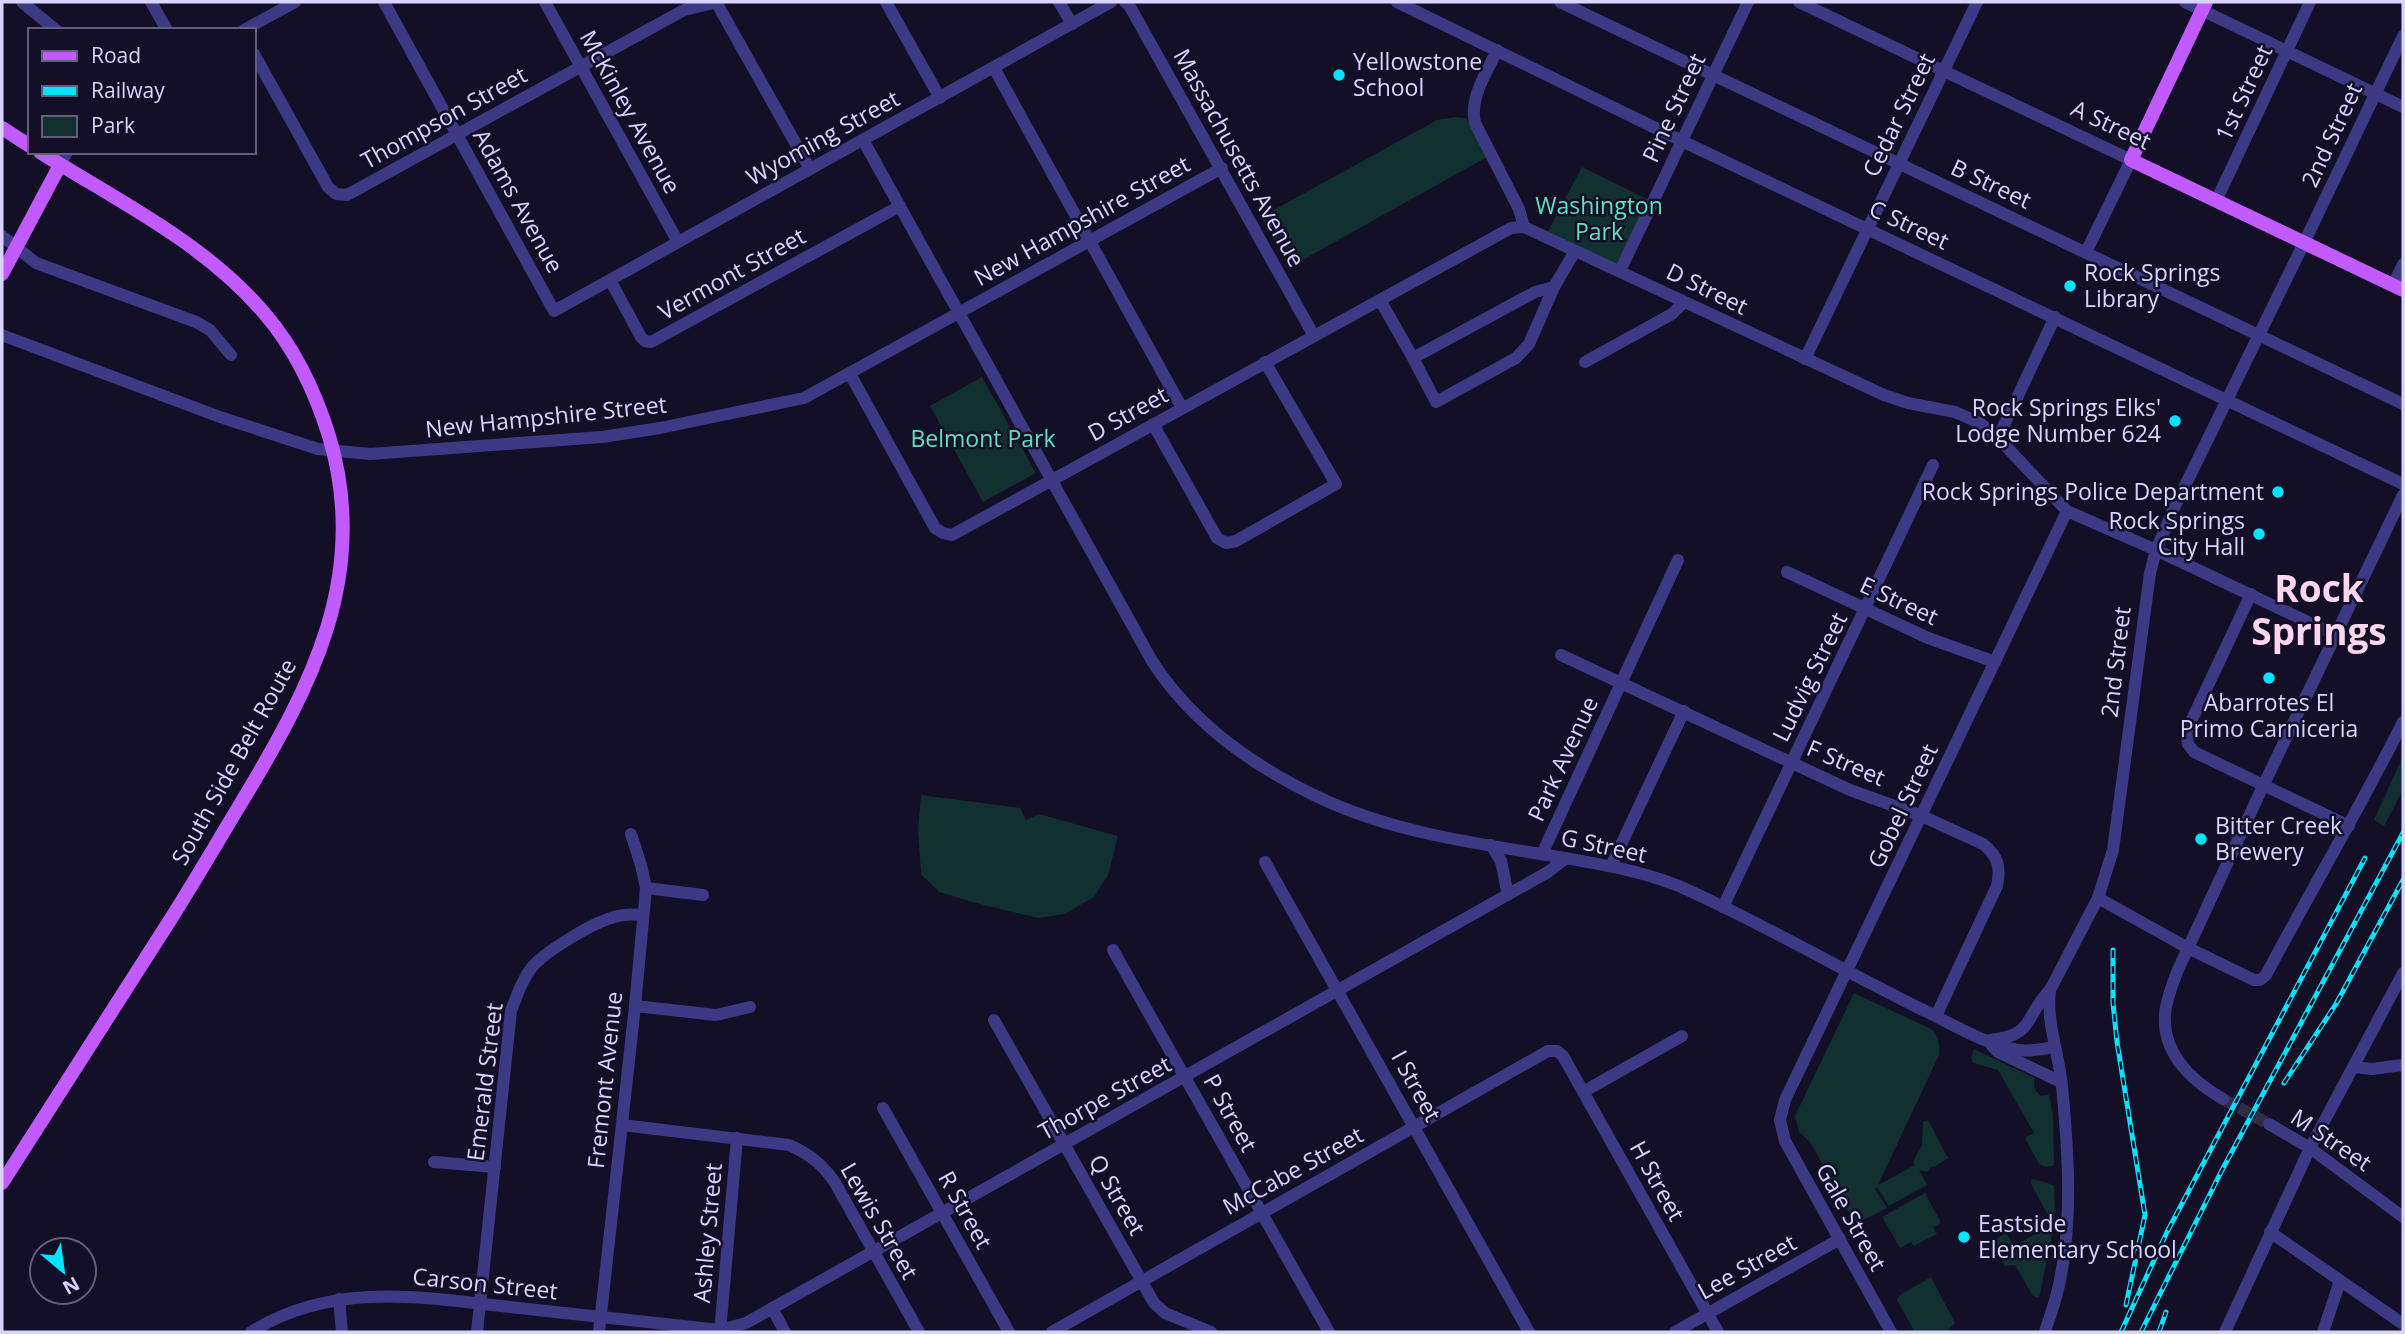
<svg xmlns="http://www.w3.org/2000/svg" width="2405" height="1334" viewBox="0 0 2405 1334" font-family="'Open Sans',sans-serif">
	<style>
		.green { fill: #12302f }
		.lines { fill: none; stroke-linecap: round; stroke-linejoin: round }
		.minor-tunnel { stroke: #312d47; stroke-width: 12; stroke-dasharray: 12 6; stroke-linecap: butt }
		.minor { stroke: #3d3a85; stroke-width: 12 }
		.major { stroke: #c25bff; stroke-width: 14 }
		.rail-casing { stroke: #00e5ff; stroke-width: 5 }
		.rail { stroke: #130f26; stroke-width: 2.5; stroke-dasharray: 8; stroke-linecap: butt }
		.poi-dot { fill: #00e5ff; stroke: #130f26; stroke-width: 2.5 }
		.labels { text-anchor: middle; stroke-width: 5; stroke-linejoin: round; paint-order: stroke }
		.poi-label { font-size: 23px; fill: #d9d4ff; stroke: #130f26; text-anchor: start }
		.street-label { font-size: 23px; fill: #d9d4ff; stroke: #130f26 }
		.park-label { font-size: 23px; fill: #5fe0c0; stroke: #130f26 }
		.town-label { font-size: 37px; font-weight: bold; fill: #ffd6f0; stroke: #130f26 }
	</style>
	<rect width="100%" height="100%" fill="#130f26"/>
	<!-- green -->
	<g class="green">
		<polygon points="1455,117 1466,118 1487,157 1290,267 1261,217 1437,120"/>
		<polygon points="1582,167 1653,202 1620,271 1545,237"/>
		<polygon points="982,377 1036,473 983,502 930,406"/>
		<polygon points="2403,756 2403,790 2384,826 2374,820"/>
		<polygon points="921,795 1020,808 1026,820 1039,814 1118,836 1108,875 1094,897 1065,914 1038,918 972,902 939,892 921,874 918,829"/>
		<path d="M 1854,993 L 1931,1029 C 1939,1037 1940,1044 1939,1055 L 1878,1185 L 1915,1165 L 1913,1161 L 1922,1145 L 1923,1122 L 1928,1120 L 1948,1158 L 1936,1166 L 1931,1167 L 1928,1172 L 1919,1170 L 1927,1185 L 1889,1206 L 1877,1187 L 1875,1189 L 1887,1208 L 1859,1222 L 1853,1219 L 1810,1142 L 1799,1132 L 1795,1116 Z"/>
		<path d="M 1974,1049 L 2035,1078 C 2033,1086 2034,1091 2041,1096 L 2049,1095 L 2053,1114 L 2054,1165 L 2046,1167 L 2039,1164 L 2026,1140 L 2026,1137 L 2034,1133 L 1998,1070 L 1973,1063 L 1971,1057 Z"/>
		<polygon points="2033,1179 2054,1185 2055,1221 2039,1298 2033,1296 2015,1265 2005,1266 1991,1242 2006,1233 2014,1246 2053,1224 2032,1186 2031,1180"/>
		<polygon points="1925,1193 1941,1223 1933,1227 1937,1234 1914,1246 1911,1242 1900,1248 1882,1217"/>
		<polygon points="1931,1277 1955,1323 1946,1332 1915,1332 1897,1300 1900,1295"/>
	</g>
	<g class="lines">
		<!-- minor-tunnel -->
		<polyline class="minor-tunnel" points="2223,1099 2269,1124"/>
		<!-- minor -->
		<g class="minor">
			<polyline points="22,2 56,30"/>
			<polyline points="151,2 167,30"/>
			<polyline points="384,2 554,311 1111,2"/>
			<polyline points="545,2 678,242"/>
			<polyline points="716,2 810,169"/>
			<polyline points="886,2 940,98"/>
			<polyline points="1059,2 1072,24"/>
			<polyline points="1125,2 1129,5 1314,336"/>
			<polyline points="1397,2 1682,141 2403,484"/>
			<polyline points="1560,2 2403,404"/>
			<polyline points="1799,2 2131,160 2086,252"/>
			<polyline points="2185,2 2403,107"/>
			<polyline points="244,30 295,2"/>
			<path d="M 1497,50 C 1487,73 1469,97 1475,123 L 1519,209 L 1524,227"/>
			<polyline points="254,54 328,187 336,194 347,195 684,10 717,2"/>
			<polyline points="994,68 1182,408"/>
			<path d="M 863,140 L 1152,661 C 1191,722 1253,766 1318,797 C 1391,832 1473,843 1553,856 C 1599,864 1647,871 1690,891 C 1769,927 1844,971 1921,1009 C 1951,1023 1985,1045 2018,1050 C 2031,1052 2042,1049 2055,1047"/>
			<polyline points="60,165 67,152"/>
			<polyline points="2216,201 2310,2"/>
			<polyline points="2,236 36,263 196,322 210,330 231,355"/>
			<polyline points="1620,271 1748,2"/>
			<polyline points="610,280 641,337 645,341 651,342 900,206"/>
			<polyline points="2393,285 2403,264"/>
			<polyline points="1554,287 1575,251"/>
			<polyline points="1380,300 1413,358 1535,292 1554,287 1529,344 1516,358 1436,402 1413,358"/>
			<polyline points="2,335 220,417 318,449 370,454 602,437 660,428 804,398 1222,168"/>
			<polyline points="1805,359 1977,2"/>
			<polyline points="1585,362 1672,314 1684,302"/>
			<polyline points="850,374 935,528 943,533 952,535 1511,228 1524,227 1884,395 1908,403 1955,412 1980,423 1998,438 2067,511 2156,550 2335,635"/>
			<polyline points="1153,424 1217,538 1226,543 1236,541 1336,484 1265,362"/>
			<polyline points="1998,438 2055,317"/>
			<polyline points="1787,572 1928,638 1995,662"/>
			<polyline points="2251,594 2186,732 2188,744 2194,752 2349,826"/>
			<path d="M 1561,655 L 1850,790 L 1922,816 L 1983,844 C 1998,856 2001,867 1997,886 L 1936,1016"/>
			<polyline points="1491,845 1501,861 1508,895"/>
			<polyline points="1542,854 1678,560"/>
			<polyline points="1265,862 1529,1332"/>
			<polyline points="1611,866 1684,711"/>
			<polyline points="646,888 703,895"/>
			<path d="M 2098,898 L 2188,948 L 2254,980 L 2260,980 L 2266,975 C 2311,890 2360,808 2403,722"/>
			<polyline points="1723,907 1933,465"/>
			<polyline points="1113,950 1329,1332"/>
			<polyline points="635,1006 716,1015 750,1007"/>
			<polyline points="994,1020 1154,1303 1165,1313 1211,1332"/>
			<path d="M 1990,1040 C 2035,1036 2025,1015 2050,990"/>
			<polyline points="1992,1046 1998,1052 2061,1082"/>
			<polyline points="2354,1067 2372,1069 2403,1065"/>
			<polyline points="1583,1092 1682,1036"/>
			<path d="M 2223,1099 C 2192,1081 2162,1054 2165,1014 C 2166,1000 2172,986 2177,972 L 2263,786 L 2403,495"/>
			<polyline points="883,1108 1009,1332"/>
			<polyline points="2269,1124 2310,1148 2403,1217"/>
			<path d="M 622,1125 L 789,1145 C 809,1154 821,1163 834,1181 L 919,1332"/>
			<polyline points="434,1162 495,1167"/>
			<polyline points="2270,1232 2403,1324"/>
			<polyline points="339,1299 342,1332"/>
			<polyline points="772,1308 785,1332"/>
			<path d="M 251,1332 C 338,1278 432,1299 528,1309 C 592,1316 656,1323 720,1330 L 746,1323 L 1548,872 L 1566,858"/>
			<path d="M 477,1332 L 511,1011 C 517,995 522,980 532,967 C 546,951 591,924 611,918 C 622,914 632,914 643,915"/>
			<polyline points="599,1332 635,1006 646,888 641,865 631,834"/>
			<polyline points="720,1332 737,1138"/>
			<polyline points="1052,1332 1548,1051 1557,1051 1563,1056 1718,1332"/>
			<polyline points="1675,1332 1840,1239"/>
			<polyline points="1891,1332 1785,1141 1780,1120 1785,1100 2067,511"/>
			<path d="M 2045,1332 C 2050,1315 2057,1298 2060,1280 C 2073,1217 2068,1150 2062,1086 C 2059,1054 2046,1022 2050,990 L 2098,898 L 2113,850 L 2150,573 L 2156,550 L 2175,506 L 2304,243 L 2403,36"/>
			<polyline points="2225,1332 2310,1148 2403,973"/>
			<polyline points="2323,1332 2340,1281"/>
		</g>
		<!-- major -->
		<g class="major">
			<polyline points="2206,2 2131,160 2403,290"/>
			<polyline points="2,128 30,146"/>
			<polyline points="2,274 60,165"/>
			<path d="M 2,1183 C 59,1095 115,1005 172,917 C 196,879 218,841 241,803 C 311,687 371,575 329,436 C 315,391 295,349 265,314 C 205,243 118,201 40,152"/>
		</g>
		<!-- rail casing -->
		<g class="rail-casing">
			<g id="rail">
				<polyline points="2113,950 2113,1003 2117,1042 2145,1215 2126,1305"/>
				<polyline points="2284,1083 2336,1004 2403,880"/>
				<polyline points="2121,1332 2167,1232 2365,858"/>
				<polyline points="2141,1332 2221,1172 2403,833"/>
				<polyline points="2159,1332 2166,1312"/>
			</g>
		</g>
		<!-- rail -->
		<use href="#rail" class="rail"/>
	</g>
	<!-- markers -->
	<g class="poi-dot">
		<circle cx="1339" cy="75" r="7"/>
		<circle cx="2070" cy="286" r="7"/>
		<circle cx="2175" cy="421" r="7"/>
		<circle cx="2278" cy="492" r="7"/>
		<circle cx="2259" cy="534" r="7"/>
		<circle cx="2269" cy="678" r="7"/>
		<circle cx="2201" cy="839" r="7"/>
		<circle cx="1964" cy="1237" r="7"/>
	</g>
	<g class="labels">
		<!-- poi labels -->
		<g class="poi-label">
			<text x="1353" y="70">Yellowstone<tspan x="1353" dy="26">School</tspan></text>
			<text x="2084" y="281">Rock Springs<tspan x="2084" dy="26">Library</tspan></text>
			<text x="2161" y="416" text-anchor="end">Rock Springs Elks'<tspan x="2161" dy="26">Lodge Number 624</tspan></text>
			<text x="2264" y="500" text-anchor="end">Rock Springs Police Department</text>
			<text x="2245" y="529" text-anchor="end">Rock Springs<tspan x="2245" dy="26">City Hall</tspan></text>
			<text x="2269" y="711" text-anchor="middle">Abarrotes El<tspan x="2269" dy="26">Primo Carniceria</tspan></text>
			<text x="2215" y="834">Bitter Creek<tspan x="2215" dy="26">Brewery</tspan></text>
			<text x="1978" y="1232">Eastside<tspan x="1978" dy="26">Elementary School</tspan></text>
		</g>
		<!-- street labels -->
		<g class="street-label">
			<text transform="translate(2244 93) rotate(-65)" y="8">1st Street</text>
			<text transform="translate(1674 108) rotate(-65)" y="8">Pine Street</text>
			<text transform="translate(630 112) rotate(61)" y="8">McKinley Avenue</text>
			<text transform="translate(1899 115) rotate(-64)" y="8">Cedar Street</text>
			<text transform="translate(444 118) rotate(-29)" y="8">Thompson Street</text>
			<text transform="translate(2111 125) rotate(25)" y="8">A Street</text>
			<text transform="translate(2332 135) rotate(-65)" y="8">2nd Street</text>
			<text transform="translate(823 138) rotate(-29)" y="8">Wyoming Street</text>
			<text transform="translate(1239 158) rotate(61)" y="8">Massachusetts Avenue</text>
			<text transform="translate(1991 184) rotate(25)" y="8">B Street</text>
			<text transform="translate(518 201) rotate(61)" y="8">Adams Avenue</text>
			<text transform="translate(1082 221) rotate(-29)" y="8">New Hampshire Street</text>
			<text transform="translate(1909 225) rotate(25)" y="8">C Street</text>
			<text transform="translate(732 274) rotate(-29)" y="8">Vermont Street</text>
			<text transform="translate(1707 289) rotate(26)" y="8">D Street</text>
			<text transform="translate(1128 414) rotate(-29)" y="8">D Street</text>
			<text transform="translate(546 417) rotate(-6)" y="8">New Hampshire Street</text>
			<text transform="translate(1899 601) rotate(25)" y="8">E Street</text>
			<text transform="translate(2116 662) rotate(-83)" y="8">2nd Street</text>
			<text transform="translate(1810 677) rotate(-64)" y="8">Ludvig Street</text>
			<text transform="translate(1563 759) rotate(-65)" y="8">Park Avenue</text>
			<text transform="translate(234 762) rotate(-61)" y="8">South Side Belt Route</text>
			<text transform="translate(1846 763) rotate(23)" y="8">F Street</text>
			<text transform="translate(1903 806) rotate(-65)" y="8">Gobel Street</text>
			<text transform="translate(1604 846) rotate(12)" y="8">G Street</text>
			<text transform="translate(605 1080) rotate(-84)" y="8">Fremont Avenue</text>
			<text transform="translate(485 1082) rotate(-83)" y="8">Emerald Street</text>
			<text transform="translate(1416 1086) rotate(61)" y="8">I Street</text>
			<text transform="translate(1105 1098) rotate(-29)" y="8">Thorpe Street</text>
			<text transform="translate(1230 1113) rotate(61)" y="8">P Street</text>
			<text transform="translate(2331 1140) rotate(34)" y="8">M Street</text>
			<text transform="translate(1293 1171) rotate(-29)" y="8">McCabe Street</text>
			<text transform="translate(1657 1181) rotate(61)" y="8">H Street</text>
			<text transform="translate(1117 1195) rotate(60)" y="8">Q Street</text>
			<text transform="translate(965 1210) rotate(61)" y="8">R Street</text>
			<text transform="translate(1851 1217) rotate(61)" y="8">Gale Street</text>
			<text transform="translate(879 1221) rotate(60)" y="8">Lewis Street</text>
			<text transform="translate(708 1233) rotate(-85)" y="8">Ashley Street</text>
			<text transform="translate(1747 1267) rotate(-29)" y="8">Lee Street</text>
			<text transform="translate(485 1284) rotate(6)" y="8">Carson Street</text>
		</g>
		<!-- park labels -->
		<g class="park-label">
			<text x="1599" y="214">Washington<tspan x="1599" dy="26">Park</tspan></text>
			<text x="983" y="447">Belmont Park</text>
		</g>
		<!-- town labels -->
		<g class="town-label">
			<text x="2319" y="602">Rock<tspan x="2319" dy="43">Springs</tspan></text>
		</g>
	</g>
	<!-- border -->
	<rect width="2405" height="1334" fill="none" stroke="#d9d4ff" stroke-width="7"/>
	<!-- legend -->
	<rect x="28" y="28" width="228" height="126" fill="#130f26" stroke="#625e7d" stroke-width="2"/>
	<rect x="42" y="51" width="35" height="10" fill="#c25bff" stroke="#625e7d" stroke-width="2"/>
	<text x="91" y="63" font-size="21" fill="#d9d4ff">Road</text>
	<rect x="42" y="86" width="35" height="10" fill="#00e5ff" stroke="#625e7d" stroke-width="2"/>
	<text x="91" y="98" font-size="21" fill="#d9d4ff">Railway</text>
	<rect x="42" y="116" width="35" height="21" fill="#12302f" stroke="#625e7d" stroke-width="2"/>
	<text x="91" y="133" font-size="21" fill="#d9d4ff">Park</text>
	<!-- north arrow -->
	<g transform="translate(63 1271) rotate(151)"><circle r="33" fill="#130f26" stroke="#625e7d" stroke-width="2"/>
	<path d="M0-5L12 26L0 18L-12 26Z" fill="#00e5ff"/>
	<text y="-10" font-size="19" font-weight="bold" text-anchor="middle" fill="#d9d4ff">N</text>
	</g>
</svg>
